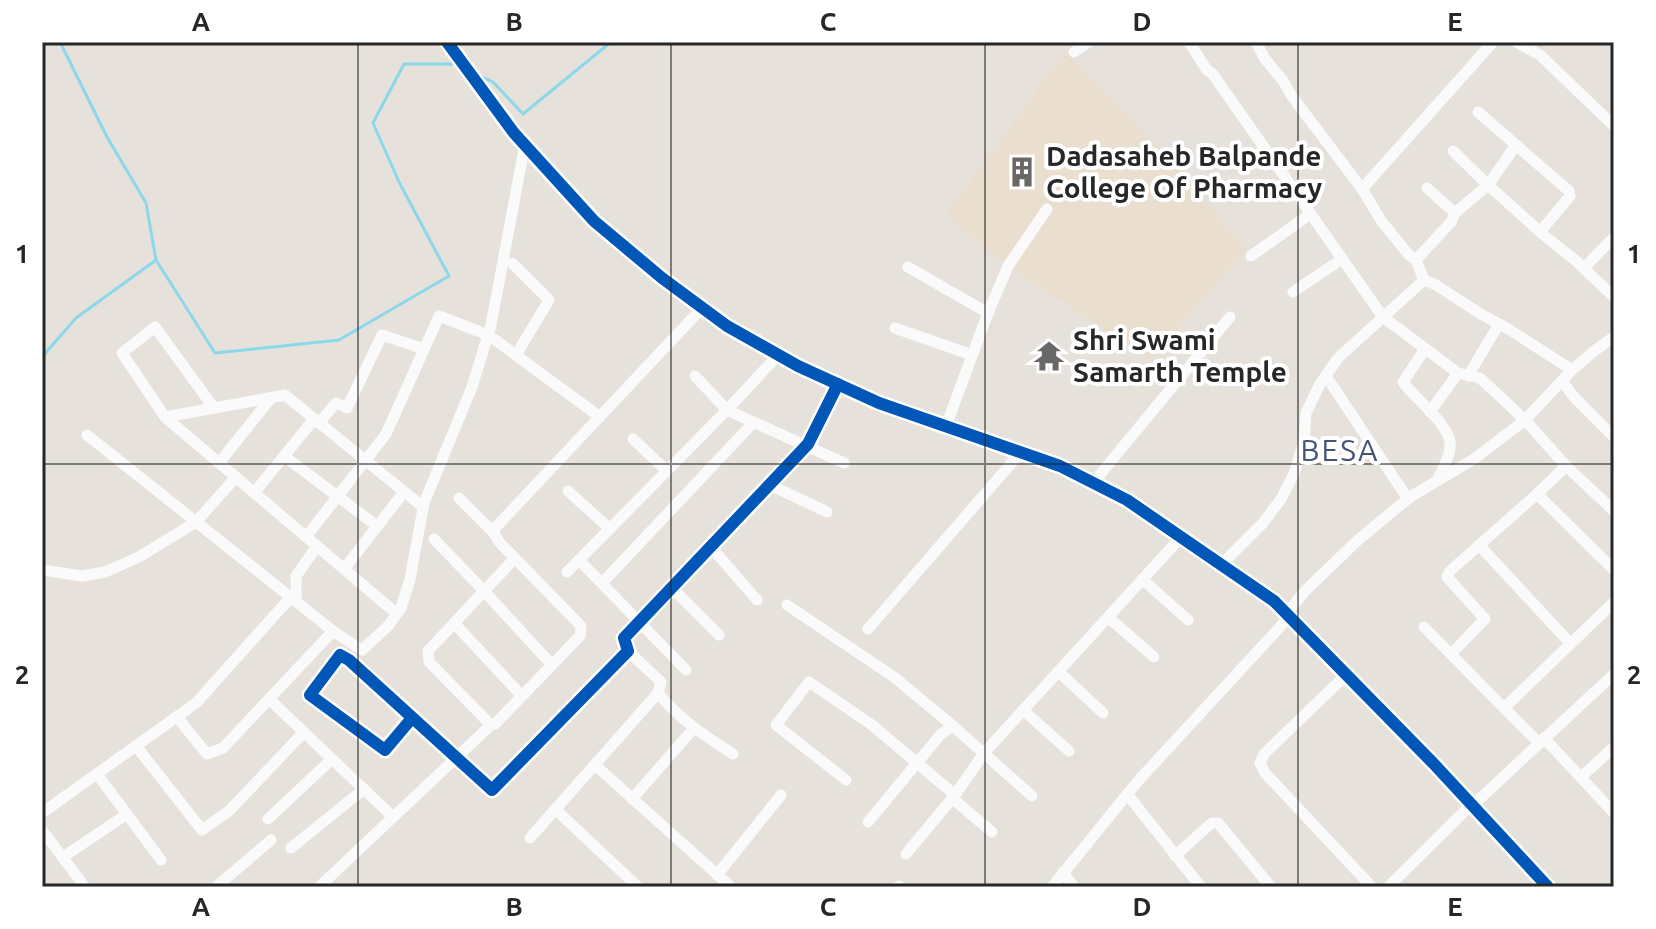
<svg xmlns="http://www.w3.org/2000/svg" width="1656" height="929" viewBox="0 0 1656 929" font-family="Ubuntu,sans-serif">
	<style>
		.education { fill: #eadfcf }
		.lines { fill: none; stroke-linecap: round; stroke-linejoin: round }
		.stream { stroke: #8cd8eb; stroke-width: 3 }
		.minor { stroke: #fbfafa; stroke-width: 11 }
		.cycleway-casing { stroke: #fff; stroke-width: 17 }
		.cycleway { stroke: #0057b8; stroke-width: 12 }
		.grid { fill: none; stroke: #272727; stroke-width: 2; stroke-opacity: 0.55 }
		.labels { text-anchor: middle; stroke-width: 8; stroke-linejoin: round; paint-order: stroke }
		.poi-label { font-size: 28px; font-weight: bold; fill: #272727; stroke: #fff; text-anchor: start }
		.neighbourhood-label { font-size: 30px; letter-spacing: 2px; fill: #475278; stroke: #fff }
		.neatline { fill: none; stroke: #272727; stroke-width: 3 }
		.grid-label { font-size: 26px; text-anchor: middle; font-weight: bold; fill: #272727 }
	</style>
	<rect width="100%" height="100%" fill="#e6e1db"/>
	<!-- education -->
	<polygon class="education" points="1065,52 1161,150 1246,249 1150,360 1008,266 946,215"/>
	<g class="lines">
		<!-- stream -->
		<g class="stream">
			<polyline points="60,42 107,137 146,203 156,260"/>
			<polyline points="476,74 493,82 523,114 611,42"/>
			<polyline points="42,357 76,318 156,260 215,353 339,340 449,276 399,182 373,123 404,64 455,64 458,66"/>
		</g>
		<!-- minor -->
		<g class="minor">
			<polyline points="447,42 514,133 594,221 662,278 727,326 798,366 879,403 1060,466 1127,500 1274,601 1433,763 1548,887"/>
			<polyline points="1189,42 1207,70 1212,73 1383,317 1458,373 1480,378 1525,420 1566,466 1614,511"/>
			<polyline points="1256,42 1265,59 1284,82 1291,95 1362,189 1382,222 1409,255 1416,260 1424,280"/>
			<polyline points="1516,42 1540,55 1614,126"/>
			<polyline points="1074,52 1089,42"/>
			<polyline points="1478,112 1516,145 1488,185 1546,237 1575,260 1614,297"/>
			<polyline points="1516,145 1569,191 1570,196 1540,232"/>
			<polyline points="1427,188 1455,213"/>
			<polyline points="1362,189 1493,42"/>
			<polyline points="1251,256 1310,214"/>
			<polyline points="1416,260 1451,222 1455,213 1488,185 1453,151"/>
			<polyline points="512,263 549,300 516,355"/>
			<polyline points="908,267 988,313"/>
			<polyline points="1584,268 1614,237"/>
			<polyline points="1293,292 1342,259"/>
			<polyline points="895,328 972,355"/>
			<polyline points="494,339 600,417"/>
			<path d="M 1425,349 L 1403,382 C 1415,399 1446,421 1450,442 C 1452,454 1442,469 1438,479"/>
			<polyline points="695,376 727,410 844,463"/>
			<polyline points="1326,376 1408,499"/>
			<polyline points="1468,376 1499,324"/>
			<polyline points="1562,381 1574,397 1614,437"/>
			<polyline points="214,408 155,327 122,353 165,417 397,614"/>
			<polyline points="1430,412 1458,373"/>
			<polyline points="165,417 285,395 423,507"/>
			<polyline points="319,423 336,403 347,408 382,335 424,349"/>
			<polyline points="946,426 988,313 1008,266 1047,209"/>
			<polyline points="87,435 333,631"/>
			<polyline points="633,439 667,471"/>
			<polyline points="284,456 377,526"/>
			<polyline points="219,463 271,398"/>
			<polyline points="1093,483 1230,317"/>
			<polyline points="770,485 827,512"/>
			<polyline points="568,491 610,529"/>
			<polyline points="254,493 314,419"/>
			<polyline points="1537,494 1566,466"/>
			<polyline points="459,498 494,533"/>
			<polyline points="306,537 386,434 439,316 488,335"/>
			<polyline points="434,539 484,591 552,665"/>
			<polyline points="1479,545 1570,643"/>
			<polyline points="711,547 757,600"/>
			<polyline points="515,558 428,651 429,662 491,725 495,724 580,636 581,626 499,542 494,533 496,527 702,308"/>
			<polyline points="579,560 686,670"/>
			<polyline points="1222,564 1263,523 1281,499 1294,474 1304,441 1306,413 1320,384 1338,358 1424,280 1436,285 1479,313 1510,330 1572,370"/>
			<polyline points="344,569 404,492"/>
			<polyline points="42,570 82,576 105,572 139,557 196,522 236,477"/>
			<polyline points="567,572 727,410 778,355"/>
			<polyline points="1142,579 1188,620"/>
			<polyline points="602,583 754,422"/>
			<polyline points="672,588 719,635"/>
			<polyline points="296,601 296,576 317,546"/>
			<polyline points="787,605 894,677 953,726 1032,796"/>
			<polyline points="1287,613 1306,590 1358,540 1410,497 1474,459 1525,420 1572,370 1594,351 1614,337"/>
			<polyline points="1108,617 1154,657"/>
			<polyline points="454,623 522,696"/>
			<polyline points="1424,627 1504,708"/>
			<polyline points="868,629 1021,452"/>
			<path d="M 628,651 L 661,682 L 658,693 C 679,719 705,736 733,754"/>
			<polyline points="1451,654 1485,619 1447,577 1450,571 1537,494 1614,570"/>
			<polyline points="1059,672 1103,713"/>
			<polyline points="1346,675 1264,754 1260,763 1265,773 1372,887"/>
			<polyline points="269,699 393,817"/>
			<polyline points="1023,710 1069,751"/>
			<polyline points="177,717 207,754 223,748 333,631 362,650 388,626 401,608 410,579 424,503 472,387 491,325 525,144"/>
			<polyline points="412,718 385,750 310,695 340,655 349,660 492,790 628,651 624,638 808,444 838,384"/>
			<polyline points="1544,738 1614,813"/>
			<polyline points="1539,743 1504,708 1614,602"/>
			<polyline points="136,746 202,830 229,811 304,732"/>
			<polyline points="595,765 731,887"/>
			<polyline points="97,774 161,860"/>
			<polyline points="1581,777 1614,747"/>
			<polyline points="846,780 776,725 809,682 872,725 955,795"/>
			<polyline points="1127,794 1201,887"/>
			<polyline points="952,798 992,832"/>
			<polyline points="632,799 694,728"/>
			<polyline points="1473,805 1614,674"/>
			<polyline points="555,809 638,887"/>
			<polyline points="42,813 196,703 291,597"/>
			<polyline points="268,819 332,759"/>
			<polyline points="868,822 941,734 953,726"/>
			<polyline points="42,830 85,887"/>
			<polyline points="530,838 658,693"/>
			<polyline points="291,848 364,789"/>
			<polyline points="906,854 955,795 984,753 1182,536"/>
			<polyline points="1175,856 1207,827 1212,823 1218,823 1271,887"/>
			<polyline points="63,857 127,814"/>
			<polyline points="1063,872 1074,887"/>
			<polyline points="717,875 781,795"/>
			<polyline points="216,887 271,840"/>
			<polyline points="319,887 491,725"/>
			<polyline points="898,887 899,886"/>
			<polyline points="1052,887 1138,781 1290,616"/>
			<polyline points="1388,887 1472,804"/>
		</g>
		<!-- cycleway casing -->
		<g class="cycleway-casing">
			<g id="cycleway">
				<polyline points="447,42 514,133 594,221 662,278 727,326 798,366 879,403 1060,466 1127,500 1274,601 1433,763 1548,887"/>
				<polyline points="412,718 385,750 310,695 340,655 349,660 492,790 628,651 624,638 808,444 838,384"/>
			</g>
		</g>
		<!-- cycleway -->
		<use href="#cycleway" class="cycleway"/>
	</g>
	<!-- grid -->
	<path class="grid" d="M 358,42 L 358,887M 671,42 L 671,887M 985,42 L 985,887M 1298,42 L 1298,887M 42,464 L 1614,464"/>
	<!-- icons -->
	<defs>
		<g id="building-bare" transform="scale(2.4)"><path d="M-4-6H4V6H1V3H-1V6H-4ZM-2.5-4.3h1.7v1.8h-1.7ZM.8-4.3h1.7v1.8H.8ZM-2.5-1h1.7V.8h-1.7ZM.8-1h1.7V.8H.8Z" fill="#6a6866" stroke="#fff" stroke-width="2.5" paint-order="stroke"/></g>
		<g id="temple-bare" transform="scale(2.4)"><path d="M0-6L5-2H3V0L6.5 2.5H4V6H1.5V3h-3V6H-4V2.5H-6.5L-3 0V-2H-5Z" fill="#6a6866" stroke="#fff" stroke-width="2.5" paint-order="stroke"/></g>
	</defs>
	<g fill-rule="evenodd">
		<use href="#building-bare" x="1022" y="172"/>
		<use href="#temple-bare" x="1049" y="356"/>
	</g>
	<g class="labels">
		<!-- poi labels -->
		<g class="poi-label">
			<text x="1046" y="166">Dadasaheb Balpande<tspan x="1046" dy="32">College Of Pharmacy</tspan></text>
			<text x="1073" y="350">Shri Swami<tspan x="1073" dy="32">Samarth Temple</tspan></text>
		</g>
		<!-- neighbourhood labels -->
		<g class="neighbourhood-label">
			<text x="1340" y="461">BESA</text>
		</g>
	</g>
	<!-- border -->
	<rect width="1656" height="929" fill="none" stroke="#ffffff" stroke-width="88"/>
	<rect x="44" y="44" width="1568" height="841" class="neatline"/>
	<g class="grid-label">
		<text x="201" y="31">A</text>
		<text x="514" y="31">B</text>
		<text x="828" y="31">C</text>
		<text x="1142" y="31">D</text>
		<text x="1455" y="31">E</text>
		<text x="22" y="263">1</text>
		<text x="1634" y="263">1</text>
		<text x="22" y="684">2</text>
		<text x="1634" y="684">2</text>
		<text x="201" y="916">A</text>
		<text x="514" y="916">B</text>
		<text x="828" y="916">C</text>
		<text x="1142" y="916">D</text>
		<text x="1455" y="916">E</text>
	</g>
</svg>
